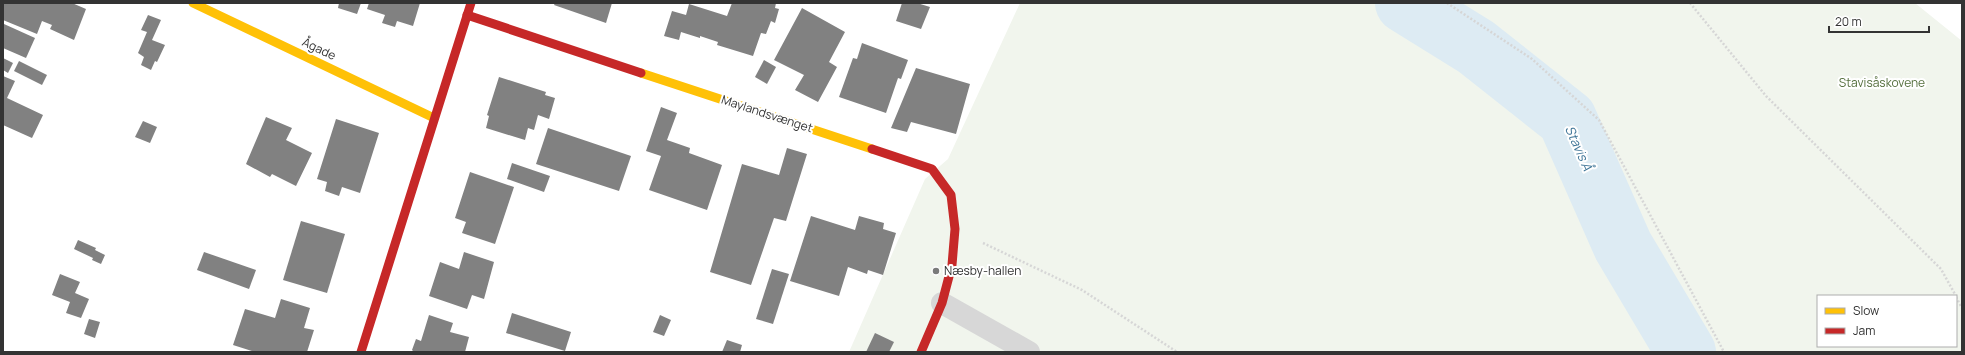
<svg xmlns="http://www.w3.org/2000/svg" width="1965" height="355" viewBox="0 0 1965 355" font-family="Manrope,sans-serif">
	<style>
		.green { fill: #f1f5ed; fill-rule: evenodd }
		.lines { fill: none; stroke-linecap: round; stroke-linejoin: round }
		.river { stroke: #ddebf3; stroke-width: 60 }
		.building { fill: #818181 }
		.path { stroke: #d6d6d6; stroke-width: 2.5; stroke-dasharray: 2 2; stroke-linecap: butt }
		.street { stroke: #d7d7d7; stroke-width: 22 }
		.slow { stroke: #ffc107; stroke-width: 9 }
		.jam { stroke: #c62828; stroke-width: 9 }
		.poi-dot { fill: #7a7a7a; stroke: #fff; stroke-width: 1.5 }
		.labels { text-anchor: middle; stroke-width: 4; stroke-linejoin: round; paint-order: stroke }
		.street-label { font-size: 12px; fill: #333; stroke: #fff }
		.park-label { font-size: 12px; fill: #56703f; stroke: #fff }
		.poi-label { font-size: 12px; fill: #333; stroke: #fff; text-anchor: start }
		.water-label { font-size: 13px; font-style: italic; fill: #3f7597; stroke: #fff }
	</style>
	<rect width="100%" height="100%" fill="#fff"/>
	<!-- green -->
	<path class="green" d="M 1020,3 L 1915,3 L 1962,41 L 1962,352 L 849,352 L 925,179 L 948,159 ZM 1818,296 L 1956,296 L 1956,346 L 1818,346 Z"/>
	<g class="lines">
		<!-- river -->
		<polyline class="river" points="1405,3 1476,47 1567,119 1623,246 1686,352"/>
	</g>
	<!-- building -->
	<g class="building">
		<polygon points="3,3 72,3 86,9 74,40 50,29 52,25 42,21 37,34 3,20"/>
		<polygon points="339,3 361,3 357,14 338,8"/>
		<polygon points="369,3 420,3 413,26 397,21 395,27 382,23 385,15 367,9"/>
		<polygon points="555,3 612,3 606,23 554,5"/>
		<polygon points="732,3 776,3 775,8 779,9 775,23 771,21 766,34 761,33 753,56 717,45 718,42 700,36 700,38 681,32 679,40 664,36 672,11 686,15 689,4 727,16"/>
		<polygon points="902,3 917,3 930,7 921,29 896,21"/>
		<polygon points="802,8 845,32 829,62 837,67 818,102 795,90 804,75 774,60"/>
		<polygon points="148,15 161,20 152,40 165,45 157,62 155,61 151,70 141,65 144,57 138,53 147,32 141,30"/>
		<polygon points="4,24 35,38 26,58 3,48"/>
		<polygon points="862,43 908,60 901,79 898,78 886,113 839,97 853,58 857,59"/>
		<polygon points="3,58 13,63 8,73 3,70"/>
		<polygon points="764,60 776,67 767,84 755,77"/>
		<polygon points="19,61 47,75 42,85 14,71"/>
		<polygon points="916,68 970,84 956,134 911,122 907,132 891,128"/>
		<polygon points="3,76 15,81 7,98 43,115 32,138 3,125"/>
		<polygon points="499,77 546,92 545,95 555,98 549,119 538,115 534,130 528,128 525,140 486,128 489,116 487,115"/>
		<polygon points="661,107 677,113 667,140 690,148 689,153 722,165 707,210 649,190 661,156 646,151"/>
		<polygon points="266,117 292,128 286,140 312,153 296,186 272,174 270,177 246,164"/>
		<polygon points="336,119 379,133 360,193 342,187 339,196 325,191 327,182 317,179"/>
		<polygon points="143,121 157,127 150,143 135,137"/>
		<polygon points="548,128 631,156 619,191 536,164"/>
		<polygon points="787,148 807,154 786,221 774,218 751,285 710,272 742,164 779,175"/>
		<polygon points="512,163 550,176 544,192 507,179"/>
		<polygon points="470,172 514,187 495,244 462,233 466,222 455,218"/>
		<polygon points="811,216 855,230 859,216 884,223 883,229 896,233 883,275 868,270 867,274 848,267 839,296 790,281"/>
		<polygon points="301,221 345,234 327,293 283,280"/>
		<polygon points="78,240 96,248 95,250 105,255 101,264 92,260 93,258 74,249"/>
		<polygon points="204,252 256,270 249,289 197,270"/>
		<polygon points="464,252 494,262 484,299 472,295 467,309 429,296 440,262 459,269"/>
		<polygon points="772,269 789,274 773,324 756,319"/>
		<polygon points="60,274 80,282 75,293 89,299 81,318 66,313 70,302 52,295"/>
		<polygon points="281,299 310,308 304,328 314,330 307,352 255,352 233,345 245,309 275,318"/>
		<polygon points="512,313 571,332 565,351 506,333"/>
		<polygon points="429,315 453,323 450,332 469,337 465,352 414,352 412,350 416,339 421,341"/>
		<polygon points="660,315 671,320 664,336 653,332"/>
		<polygon points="89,319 100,322 95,338 84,334"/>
		<polygon points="875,333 894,342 889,352 866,352"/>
		<polygon points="727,340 742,345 740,352 722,352"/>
	</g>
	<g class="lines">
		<!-- path -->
		<g class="path">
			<polyline points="1447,3 1532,59 1599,120 1724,352"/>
			<polyline points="1690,3 1766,96 1941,269 1956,296"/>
			<polyline points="983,243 1082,290 1177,352"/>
			<polyline points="1956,297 1962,308"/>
		</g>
		<!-- street -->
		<polyline class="street" points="942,303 1029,352"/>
		<!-- slow -->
		<g class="slow">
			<polyline points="193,3 434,118"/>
			<polyline points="641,73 872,149"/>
		</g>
		<!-- jam -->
		<g class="jam">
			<polyline points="467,15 641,73"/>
			<polyline points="872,149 932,169 951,195 955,229 952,265 942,303 921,352"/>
			<polyline points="361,352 471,3"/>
		</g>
	</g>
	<!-- markers -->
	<circle class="poi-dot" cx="936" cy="271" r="4"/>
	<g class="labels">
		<!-- street labels -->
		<g class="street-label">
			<text transform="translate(319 49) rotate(25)" y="4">Ågade</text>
			<text transform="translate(767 114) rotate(18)" y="4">Maylandsvænget</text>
		</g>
		<!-- park labels -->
		<g class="park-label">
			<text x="1882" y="87">Stavisåskovene</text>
		</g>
		<!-- poi labels -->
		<g class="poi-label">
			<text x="944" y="275">Næsby-hallen</text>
		</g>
		<!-- water labels -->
		<g class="water-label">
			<text transform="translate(1579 148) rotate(66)" y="5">Stavis Å</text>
		</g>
	</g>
	<!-- border -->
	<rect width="1965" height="355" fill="none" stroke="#333333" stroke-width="8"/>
	<!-- legend -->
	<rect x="1817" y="295" width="140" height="52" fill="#ffffff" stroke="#adadad"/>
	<rect x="1825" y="308" width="20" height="6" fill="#ffc107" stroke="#adadad"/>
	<text x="1853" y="315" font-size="12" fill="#333333">Slow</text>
	<rect x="1825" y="328" width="20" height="6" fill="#c62828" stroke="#adadad"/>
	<text x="1853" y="335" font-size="12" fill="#333333">Jam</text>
	<!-- scale -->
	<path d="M1829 26v6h100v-6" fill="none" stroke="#333333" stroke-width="2"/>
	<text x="1835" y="26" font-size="12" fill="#333333" stroke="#ffffff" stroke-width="3" paint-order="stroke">20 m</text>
</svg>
